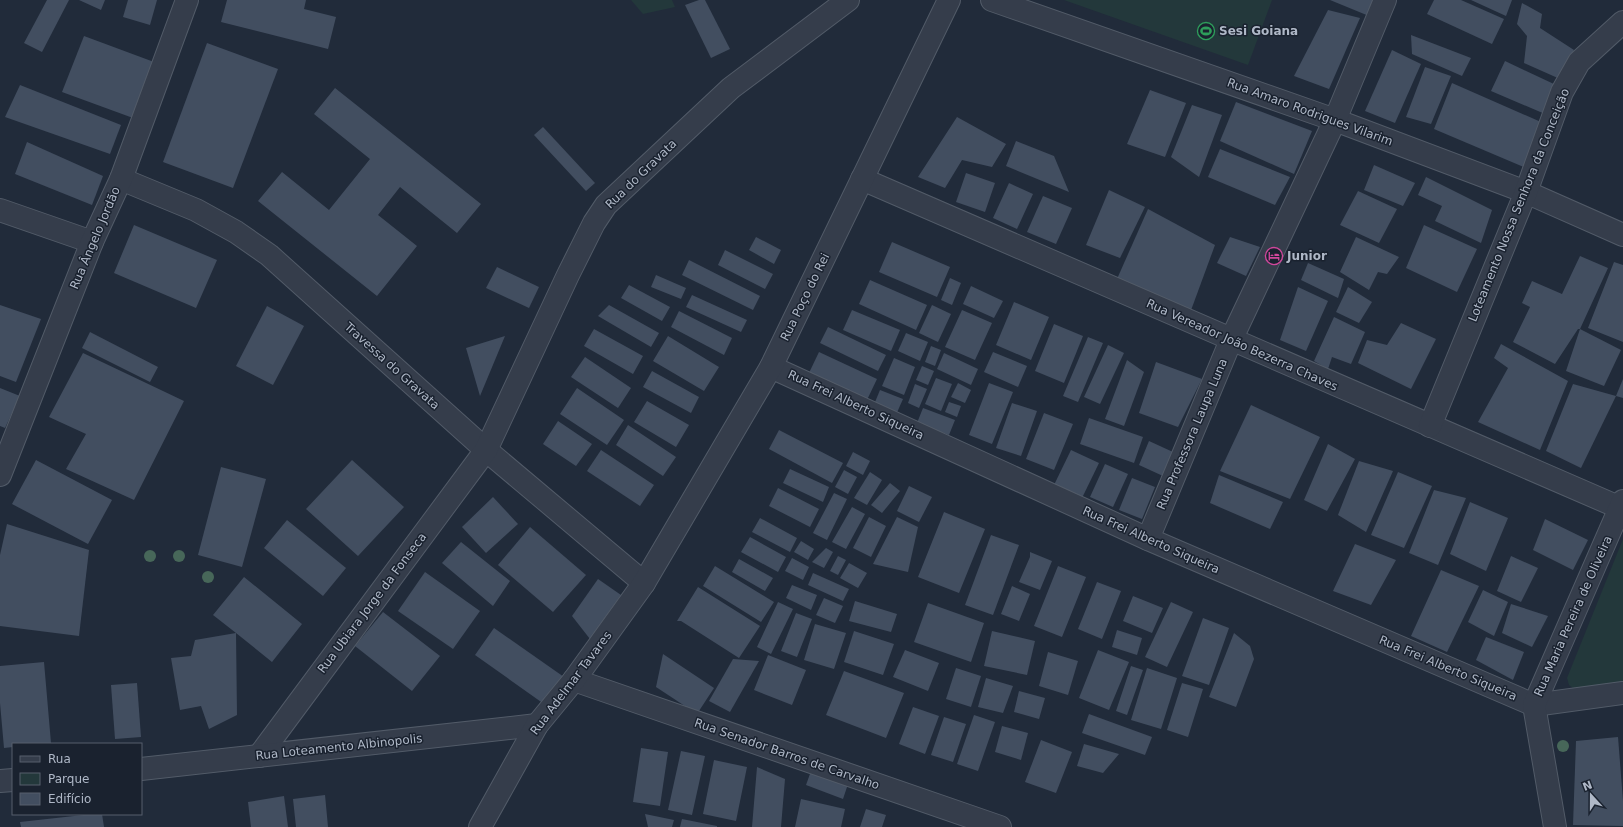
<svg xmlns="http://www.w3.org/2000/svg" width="1623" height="827" viewBox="0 0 1623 827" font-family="'DejaVu Sans',sans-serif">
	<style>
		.green { fill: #23383b }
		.building { fill: #424e60 }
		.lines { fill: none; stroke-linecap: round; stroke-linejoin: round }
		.street-casing { stroke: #525b68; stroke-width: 24 }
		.street { stroke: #353d4b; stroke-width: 22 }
		.tree { fill: #476759 }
		.labels { text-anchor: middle; stroke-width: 3; stroke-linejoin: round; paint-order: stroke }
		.poi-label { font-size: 12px; font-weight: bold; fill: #afb8c7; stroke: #1a222f; text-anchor: start }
		.street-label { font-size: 12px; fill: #afb8c7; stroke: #1a222f }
	</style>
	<rect width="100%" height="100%" fill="#212b3a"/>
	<!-- green -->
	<g class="green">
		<polygon points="631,0 672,0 675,7 643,14"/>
		<polygon points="1064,0 1272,0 1248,65"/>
		<polygon points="1623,539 1623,684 1574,689 1569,685 1567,678"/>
	</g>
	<!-- building -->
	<g class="building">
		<polygon points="47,0 69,0 42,52 24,43"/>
		<polygon points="79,0 105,0 101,10"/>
		<polygon points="128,0 157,0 150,25 123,17"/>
		<polygon points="227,0 306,0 304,9 336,17 328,49 221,22"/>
		<polygon points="699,0 705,0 730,49 711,58 685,5"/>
		<polygon points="1330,0 1379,0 1369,16"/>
		<polygon points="1434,0 1461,0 1504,19 1492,44 1427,14"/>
		<polygon points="1471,0 1512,0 1506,16"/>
		<polygon points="1522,3 1542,14 1540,28 1574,50 1560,79 1524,63 1527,36 1517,24"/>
		<polygon points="1328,10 1360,18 1329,89 1294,76"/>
		<polygon points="1411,35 1471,58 1462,76 1412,54"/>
		<polygon points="84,36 154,62 133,118 62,92"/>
		<polygon points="207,43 278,69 233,188 163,162"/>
		<polygon points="1392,50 1421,64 1395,123 1365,111"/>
		<polygon points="1505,61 1556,85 1545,114 1491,91"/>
		<polygon points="1425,67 1451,76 1431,124 1406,117"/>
		<polygon points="1452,83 1541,122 1526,168 1434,129"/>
		<polygon points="20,85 121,125 110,154 5,117"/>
		<polygon points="335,88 481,204 457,233 400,187 378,215 417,246 377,296 258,201 282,172 329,210 370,159 314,114"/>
		<polygon points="1150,90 1186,103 1165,157 1127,144"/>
		<polygon points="1236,102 1312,131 1294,174 1220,141"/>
		<polygon points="1192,105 1222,115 1199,177 1171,157"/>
		<polygon points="957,117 1006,144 992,167 962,160 945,188 918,177"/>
		<polygon points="543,127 595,183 586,191 534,135"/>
		<polygon points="1016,141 1054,156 1069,192 1006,166"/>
		<polygon points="27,142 103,176 92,205 15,174"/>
		<polygon points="1220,149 1290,177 1275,205 1208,177"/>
		<polygon points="1374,165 1415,183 1403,206 1364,190"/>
		<polygon points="966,173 995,183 985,212 956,202"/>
		<polygon points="1426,177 1492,210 1481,243 1435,221 1442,206 1418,195"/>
		<polygon points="1009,183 1033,194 1017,229 993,218"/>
		<polygon points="1109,190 1145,207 1120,258 1086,245"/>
		<polygon points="1358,191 1397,209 1379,243 1340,225"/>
		<polygon points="1043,196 1072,208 1056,244 1027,232"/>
		<polygon points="1148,209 1215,245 1190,313 1117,279"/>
		<polygon points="134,225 217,260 196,308 114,273"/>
		<polygon points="1424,225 1477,249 1457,292 1406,268"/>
		<polygon points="756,237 781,250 774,264 749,250"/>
		<polygon points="1230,237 1260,247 1246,276 1217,263"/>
		<polygon points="1356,237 1399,257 1387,274 1378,272 1369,290 1340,272"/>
		<polygon points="892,242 950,267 937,297 879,272"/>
		<polygon points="725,250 773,274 765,289 718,265"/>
		<polygon points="1580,256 1608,268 1580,329 1578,329 1555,364 1513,342 1530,307 1522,303 1532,281 1562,294"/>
		<polygon points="689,260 760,296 753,310 682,275"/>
		<polygon points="1614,262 1623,265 1623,342 1588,328"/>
		<polygon points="1308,263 1344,279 1338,298 1301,280"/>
		<polygon points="497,267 539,287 529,308 486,288"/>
		<polygon points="656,275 686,288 681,299 651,287"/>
		<polygon points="950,278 961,283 952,305 941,300"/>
		<polygon points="870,280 927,305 916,330 859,304"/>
		<polygon points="629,285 670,307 662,321 621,298"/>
		<polygon points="971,286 1003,301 994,318 963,304"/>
		<polygon points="1298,287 1328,301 1306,351 1280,340"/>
		<polygon points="1348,287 1372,302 1359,323 1336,312"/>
		<polygon points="692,295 747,320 741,332 686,307"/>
		<polygon points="1014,302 1049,317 1031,360 996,345"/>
		<polygon points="0,305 41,319 16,382 0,376"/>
		<polygon points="609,305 659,333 651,347 598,316"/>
		<polygon points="932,305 951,314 938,342 919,333"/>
		<polygon points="267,306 304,326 273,385 236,366"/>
		<polygon points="852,310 900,330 891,351 843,330"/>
		<polygon points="962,310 992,323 975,360 945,347"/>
		<polygon points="679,311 732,338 724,355 671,327"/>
		<polygon points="1334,317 1365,332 1351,364 1332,357 1328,369 1314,361"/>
		<polygon points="1401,323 1436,339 1411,389 1358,363 1367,340 1387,345"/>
		<polygon points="1054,324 1083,336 1064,383 1035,371"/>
		<polygon points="828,327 886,355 878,371 820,343"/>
		<polygon points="594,329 643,356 633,374 584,346"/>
		<polygon points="1580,329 1621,350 1604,386 1566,371"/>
		<polygon points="90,332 158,367 150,382 82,348"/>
		<polygon points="906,333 928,342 920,361 898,351"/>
		<polygon points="505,336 480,396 466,348"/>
		<polygon points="668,336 719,367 704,391 653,361"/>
		<polygon points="1088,337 1103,343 1078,402 1063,396"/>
		<polygon points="1501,344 1568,381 1540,450 1478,422 1508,368 1494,358"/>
		<polygon points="1108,345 1124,353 1100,404 1084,397"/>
		<polygon points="931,346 941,350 935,366 925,362"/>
		<polygon points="819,352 877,379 866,402 808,375"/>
		<polygon points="993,352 1027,366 1018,387 984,372"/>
		<polygon points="83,353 184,401 134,500 66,469 86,434 49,417"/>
		<polygon points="944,353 978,369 971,385 937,369"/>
		<polygon points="585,357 631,388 618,408 571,377"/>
		<polygon points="894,358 915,367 904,395 882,386"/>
		<polygon points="1127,360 1144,372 1124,426 1105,419"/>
		<polygon points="1156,362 1202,379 1178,427 1139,413"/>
		<polygon points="922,366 934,371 928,385 916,380"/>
		<polygon points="652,371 699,397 691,413 643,387"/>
		<polygon points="936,378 952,384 941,411 925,404"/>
		<polygon points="1623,379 1623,398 1616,396"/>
		<polygon points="958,383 971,390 965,403 951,397"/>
		<polygon points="989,383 1013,392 992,444 969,435"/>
		<polygon points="915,384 927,389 919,408 908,403"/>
		<polygon points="1573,384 1616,396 1581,468 1546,451"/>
		<polygon points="0,388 20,396 5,428 0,426"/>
		<polygon points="577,388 624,420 607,445 560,414"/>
		<polygon points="880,390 903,399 895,417 873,407"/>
		<polygon points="647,401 689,425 676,447 634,422"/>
		<polygon points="949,402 961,406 957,417 945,412"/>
		<polygon points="1012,403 1037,411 1021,456 996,448"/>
		<polygon points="1251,405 1320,437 1290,499 1220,471"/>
		<polygon points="923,408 955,420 949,435 917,423"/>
		<polygon points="1044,413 1073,424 1054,470 1026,459"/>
		<polygon points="1089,418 1143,437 1134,463 1080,444"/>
		<polygon points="558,421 592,444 576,466 543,444"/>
		<polygon points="628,425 676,457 663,476 616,445"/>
		<polygon points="779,430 843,463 832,483 769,449"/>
		<polygon points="1149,441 1173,452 1163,476 1139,465"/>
		<polygon points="1328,444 1355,459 1327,511 1304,500"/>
		<polygon points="601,450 654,485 640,506 587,471"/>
		<polygon points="1071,450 1099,463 1082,498 1054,485"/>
		<polygon points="853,452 870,461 863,475 846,466"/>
		<polygon points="36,460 112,500 88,544 12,504"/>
		<polygon points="352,460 404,507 358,556 306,509"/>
		<polygon points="1359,461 1393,471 1366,532 1338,515"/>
		<polygon points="1105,464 1128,474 1113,507 1090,497"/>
		<polygon points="221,467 266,479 242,567 198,555"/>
		<polygon points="790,469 829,487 823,502 783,483"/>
		<polygon points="844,470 857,477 848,494 835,487"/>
		<polygon points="870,472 882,480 867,505 854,498"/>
		<polygon points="1398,472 1432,486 1404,548 1371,535"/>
		<polygon points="1219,475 1283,502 1270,529 1210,503"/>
		<polygon points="1132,478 1155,487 1142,519 1119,510"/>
		<polygon points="890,483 900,491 882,513 871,505"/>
		<polygon points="909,486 932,497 919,522 897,511"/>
		<polygon points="778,488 819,509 810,527 769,506"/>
		<polygon points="1434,490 1466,498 1438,565 1409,553"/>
		<polygon points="834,493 847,499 827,540 813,533"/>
		<polygon points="493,497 518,524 486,553 462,527"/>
		<polygon points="1470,502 1508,518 1486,571 1450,554"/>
		<polygon points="852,507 865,514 846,549 832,542"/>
		<polygon points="944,512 985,529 959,593 918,577"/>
		<polygon points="869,517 886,526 871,557 853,548"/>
		<polygon points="897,517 918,527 908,572 873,564"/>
		<polygon points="760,518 797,538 790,552 752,532"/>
		<polygon points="1545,519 1588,540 1573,570 1533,550"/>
		<polygon points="287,520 346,568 323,596 264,548"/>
		<polygon points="7,524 89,550 79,636 0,626 0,555"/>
		<polygon points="530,527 586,575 553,612 498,565"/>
		<polygon points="991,535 1019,545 993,615 965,605"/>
		<polygon points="750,537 786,557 778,572 741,552"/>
		<polygon points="801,541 814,549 808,560 794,552"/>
		<polygon points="461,542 510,581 493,606 442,563"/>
		<polygon points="1355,544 1396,560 1371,605 1333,591"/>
		<polygon points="826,548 833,552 824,568 812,562"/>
		<polygon points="1030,552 1052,561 1040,590 1019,582 1030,557"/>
		<polygon points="838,556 846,560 838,575 830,571"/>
		<polygon points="1511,556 1538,568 1521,602 1497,591"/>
		<polygon points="792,558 809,567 803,580 785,571"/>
		<polygon points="739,559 773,578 765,591 732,572"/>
		<polygon points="849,563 867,573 858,588 840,578"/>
		<polygon points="715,566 774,602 761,622 703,586"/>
		<polygon points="1058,566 1086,577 1062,637 1034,626"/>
		<polygon points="1441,570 1479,586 1447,652 1411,636"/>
		<polygon points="425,572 480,611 453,649 398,611"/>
		<polygon points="813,573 849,589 843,601 808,585"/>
		<polygon points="244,577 302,624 272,662 236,633 237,715 209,729 201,706 180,710 171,658 191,656 195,640 236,633 213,615"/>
		<polygon points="598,579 621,595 590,639 572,616"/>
		<polygon points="1097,582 1121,591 1102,639 1078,629"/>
		<polygon points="792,585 817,595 811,610 786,598"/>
		<polygon points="1012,586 1030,594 1019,621 1001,614"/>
		<polygon points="698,587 760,626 739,658 681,621 677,621"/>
		<polygon points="1483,590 1508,602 1494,636 1468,622"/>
		<polygon points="1133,596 1163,608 1152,633 1123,621"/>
		<polygon points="824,598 843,606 835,623 816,615"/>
		<polygon points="855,601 897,614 891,632 849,621"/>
		<polygon points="778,602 793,609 771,654 757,647"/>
		<polygon points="1171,602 1193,612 1167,667 1145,657"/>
		<polygon points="928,603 984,623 971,662 914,642"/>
		<polygon points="1511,604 1548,616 1532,647 1502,633"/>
		<polygon points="383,612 440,656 412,691 355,646"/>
		<polygon points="796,613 812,619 797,657 781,651"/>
		<polygon points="1203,618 1229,628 1209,685 1182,676"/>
		<polygon points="815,624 846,633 834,669 804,660"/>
		<polygon points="494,628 564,677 544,704 475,655"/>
		<polygon points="1117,630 1142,638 1137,655 1112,647"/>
		<polygon points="854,631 894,644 883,675 844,662"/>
		<polygon points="992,631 1035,641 1027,675 984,666"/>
		<polygon points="1234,633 1250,646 1254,659 1236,707 1209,697"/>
		<polygon points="1486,637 1524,652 1513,680 1476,660"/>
		<polygon points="905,650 939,663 928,691 893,677"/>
		<polygon points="1098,650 1129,662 1109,710 1079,698"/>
		<polygon points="1048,652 1078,661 1068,695 1039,686"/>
		<polygon points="663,654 714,688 697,714 656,687"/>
		<polygon points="768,655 806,670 792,705 754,690"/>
		<polygon points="733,659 759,661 730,712 709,701"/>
		<polygon points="44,662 51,743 13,744 13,747 4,748 0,703 0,666"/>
		<polygon points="1131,666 1143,670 1127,715 1116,711"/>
		<polygon points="956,668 981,676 971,707 946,699"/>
		<polygon points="1147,668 1177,678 1161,729 1131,720"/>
		<polygon points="844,671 904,693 886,738 826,715"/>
		<polygon points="986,678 1013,686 1003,713 978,707"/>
		<polygon points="137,683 141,737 115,739 111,685"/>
		<polygon points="1182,683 1203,689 1188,737 1167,730"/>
		<polygon points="1019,691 1045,698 1039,719 1014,712"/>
		<polygon points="913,707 939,716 925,754 899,744"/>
		<polygon points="1089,714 1152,737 1145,755 1082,733"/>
		<polygon points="974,715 995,722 978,771 957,764"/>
		<polygon points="944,717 966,724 953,762 931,755"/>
		<polygon points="1002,726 1028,733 1021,760 995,752"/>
		<polygon points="1618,737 1623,801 1623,826 1573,825 1576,741"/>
		<polygon points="1041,740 1072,752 1056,793 1025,782"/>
		<polygon points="1084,744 1119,754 1103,773 1077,766"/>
		<polygon points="641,748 668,752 660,806 633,802"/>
		<polygon points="681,751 705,756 692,815 668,810"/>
		<polygon points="714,760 747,767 736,821 703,814"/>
		<polygon points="757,767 785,779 781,827 752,827"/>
		<polygon points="811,771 848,784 843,799 806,785"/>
		<polygon points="325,795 328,827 296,827 293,799"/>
		<polygon points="284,796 288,827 251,827 248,802"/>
		<polygon points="801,799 845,809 841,827 795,827"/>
		<polygon points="866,809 886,815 882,827 860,827"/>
		<polygon points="92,814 102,814 104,827 21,827 20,822"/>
		<polygon points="645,814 674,820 672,827 648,827"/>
		<polygon points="682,819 717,826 717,827 680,827"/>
	</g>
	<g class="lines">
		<!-- street casing -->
		<g class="street-casing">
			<g id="street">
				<polyline points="992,0 1335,120 1526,192 1623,235"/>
				<polyline points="121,179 196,210 236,232 269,255 486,450 644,583"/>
				<polyline points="862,179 1623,509"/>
				<polyline points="0,210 92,242"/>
				<polyline points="771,367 1148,539 1534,705 1623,693"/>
				<polyline points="1430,426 1526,192 1562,92 1579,62 1623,22"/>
				<polyline points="0,475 92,242 121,179 187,0"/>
				<polyline points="1148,539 1231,340 1335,120 1385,0"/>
				<polyline points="574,680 1000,827"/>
				<polyline points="259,756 486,450 568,275 594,223 606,205 731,88 848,0"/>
				<polyline points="141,769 537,725"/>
				<polyline points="0,781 13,780"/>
				<polyline points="480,827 537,725 574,680 644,583 771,367 949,0"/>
				<polyline points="1555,827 1534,705 1623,501"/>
			</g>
		</g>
		<!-- street -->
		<use href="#street" class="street"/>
	</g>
	<!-- trees -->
	<g class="tree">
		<circle cx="150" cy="556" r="6"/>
		<circle cx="179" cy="556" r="6"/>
		<circle cx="208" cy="577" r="6"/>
		<circle cx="1563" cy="746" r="6"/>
	</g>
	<!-- icons -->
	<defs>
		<g id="stadium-ring" transform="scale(0.9)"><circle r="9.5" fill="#1a222f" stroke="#2e9e5b" stroke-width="1.5"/><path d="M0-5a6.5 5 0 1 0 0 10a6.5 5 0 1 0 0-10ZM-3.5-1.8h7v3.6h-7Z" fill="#2e9e5b"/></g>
		<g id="hotel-ring" transform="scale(0.9)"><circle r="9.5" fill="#1a222f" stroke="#d1479c" stroke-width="1.5"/><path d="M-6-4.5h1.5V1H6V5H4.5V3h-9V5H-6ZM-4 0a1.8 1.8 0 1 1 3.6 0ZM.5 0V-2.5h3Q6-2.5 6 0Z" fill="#d1479c"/></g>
	</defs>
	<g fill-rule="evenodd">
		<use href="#stadium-ring" x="1206" y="31"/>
		<use href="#hotel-ring" x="1274" y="256"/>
	</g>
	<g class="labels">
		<!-- poi labels -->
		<g class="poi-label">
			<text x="1219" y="35">Sesi Goiana</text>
			<text x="1287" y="260">Junior</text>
		</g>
		<!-- street labels -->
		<g class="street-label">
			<text transform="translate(1310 112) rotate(20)" y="4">Rua Amaro Rodrigues Vilarim</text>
			<text transform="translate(641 174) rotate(-44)" y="4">Rua do Gravata</text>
			<text transform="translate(1519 205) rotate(-68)" y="4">Loteamento Nossa Senhora da Conceição</text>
			<text transform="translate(95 238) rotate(-67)" y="4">Rua Ângelo Jordão</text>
			<text transform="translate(805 297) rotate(-64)" y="4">Rua Poço do Rei</text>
			<text transform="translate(1242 345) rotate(24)" y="4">Rua Vereador João Bezerra Chaves</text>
			<text transform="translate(392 366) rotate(42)" y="4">Travessa do Gravata</text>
			<text transform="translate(856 405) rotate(25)" y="4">Rua Frei Alberto Siqueira</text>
			<text transform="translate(1192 434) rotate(-67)" y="4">Rua Professora Laupa Luna</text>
			<text transform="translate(1151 540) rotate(24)" y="4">Rua Frei Alberto Siqueira</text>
			<text transform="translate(372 603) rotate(-53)" y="4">Rua Ubiara Jorge da Fonseca</text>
			<text transform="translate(1573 616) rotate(-66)" y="4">Rua Maria Pereira de Oliveira</text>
			<text transform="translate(1448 668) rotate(23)" y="4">Rua Frei Alberto Siqueira</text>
			<text transform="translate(571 683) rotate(-53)" y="4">Rua Adelmar Tavares</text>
			<text transform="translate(339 747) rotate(-6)" y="4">Rua Loteamento Albinopolis</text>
			<text transform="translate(787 754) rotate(19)" y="4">Rua Senador Barros de Carvalho</text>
		</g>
	</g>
	<!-- legend -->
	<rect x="12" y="743" width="130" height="72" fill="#1a222f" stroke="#565e6c"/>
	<rect x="20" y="756" width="20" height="6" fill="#353d4b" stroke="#565e6c"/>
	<text x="48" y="763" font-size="12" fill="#afb8c7">Rua</text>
	<rect x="20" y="773" width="20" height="12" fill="#23383b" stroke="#565e6c"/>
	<text x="48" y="783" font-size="12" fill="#afb8c7">Parque</text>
	<rect x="20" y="793" width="20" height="12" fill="#424e60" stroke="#565e6c"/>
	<text x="48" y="803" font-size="12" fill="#afb8c7">Edifício</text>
	<!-- north arrow -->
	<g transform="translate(1591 795) rotate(339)" stroke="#1a222f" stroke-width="3" paint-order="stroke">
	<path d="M0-3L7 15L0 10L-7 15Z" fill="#afb8c7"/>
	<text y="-6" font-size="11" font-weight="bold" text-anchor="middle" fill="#afb8c7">N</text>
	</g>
</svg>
